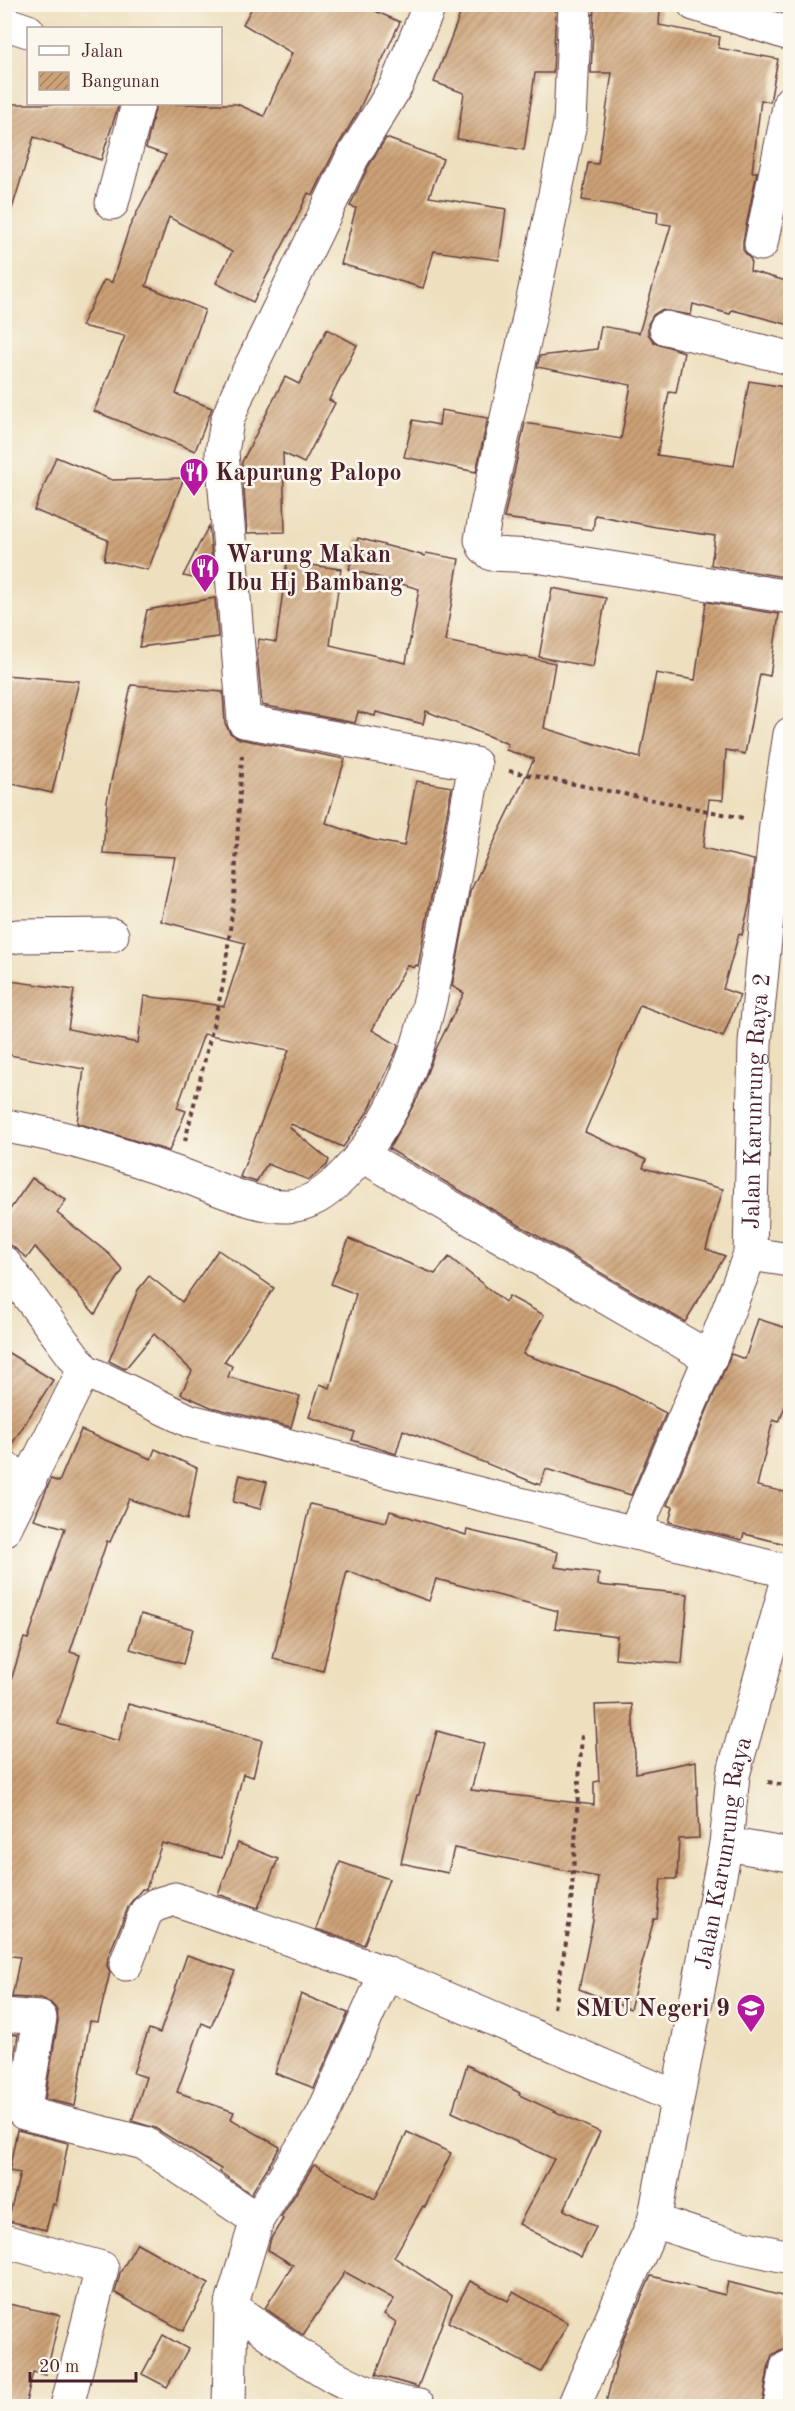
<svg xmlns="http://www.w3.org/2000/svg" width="795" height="2411" viewBox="0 0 795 2411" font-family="'Old Standard TT',serif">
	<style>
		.building { fill: url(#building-hatch) }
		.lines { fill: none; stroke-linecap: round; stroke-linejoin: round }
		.minor-casing { stroke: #633c41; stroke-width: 35 }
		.path { stroke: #633c41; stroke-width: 4; stroke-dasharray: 4.5 4.5; stroke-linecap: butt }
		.minor { stroke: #fff; stroke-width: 33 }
		.labels { text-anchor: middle; stroke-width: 5; stroke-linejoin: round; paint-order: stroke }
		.poi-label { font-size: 24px; font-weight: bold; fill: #4a1f2b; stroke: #fbf7ec; text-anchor: start }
		.street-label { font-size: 24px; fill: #4a1f2b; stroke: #fbf7ec }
	</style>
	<defs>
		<pattern id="building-hatch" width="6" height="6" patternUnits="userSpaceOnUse" patternTransform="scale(1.5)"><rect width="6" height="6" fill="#cca277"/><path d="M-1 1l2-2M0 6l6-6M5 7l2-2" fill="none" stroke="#a88362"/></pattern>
	</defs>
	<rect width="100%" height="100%" fill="#fbf7ec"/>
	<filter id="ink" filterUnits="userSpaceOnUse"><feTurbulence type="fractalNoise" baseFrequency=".0167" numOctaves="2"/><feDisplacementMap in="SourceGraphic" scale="12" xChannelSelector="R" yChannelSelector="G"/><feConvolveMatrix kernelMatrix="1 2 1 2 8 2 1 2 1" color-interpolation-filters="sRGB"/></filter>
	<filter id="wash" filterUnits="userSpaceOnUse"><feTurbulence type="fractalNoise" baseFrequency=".008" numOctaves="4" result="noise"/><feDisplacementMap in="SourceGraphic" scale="24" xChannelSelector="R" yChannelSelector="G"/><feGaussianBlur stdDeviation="1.35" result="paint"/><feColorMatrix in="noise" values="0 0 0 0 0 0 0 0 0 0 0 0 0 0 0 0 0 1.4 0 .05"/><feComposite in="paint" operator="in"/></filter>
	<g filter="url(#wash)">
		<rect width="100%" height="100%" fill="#eee0bf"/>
		<g id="blocks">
			<!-- building -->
			<g class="building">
				<polygon points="254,4 359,4 400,22 358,112 335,150 313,195 308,193 294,224 253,302 216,283 232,252 169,217 146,286 205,310 176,394 212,408 195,451 94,411 125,336 81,326 104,280 112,282 129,228 166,155 146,148 156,104 237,104 264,116 292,53 243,24"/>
				<polygon points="464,4 556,4 553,73 535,73 524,150 457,139 464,93 434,82"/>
				<polygon points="594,6 660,9 659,25 720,37 718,48 778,59 770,102 761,100 752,172 757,172 743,241 743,250 751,260 750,271 790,282 790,325 732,310 730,314 693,304 691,315 661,310 653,315 648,324 648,334 654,342 684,352 676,393 669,392 657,455 734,466 749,381 790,388 790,554 787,554 784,577 711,565 715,536 656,527 595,515 593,530 504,518 525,423 621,439 631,385 537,367 540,356 597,349 601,326 639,333 671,225 657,223 658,212 582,200 588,163 598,164 612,73 591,73"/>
				<polygon points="4,104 119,104 101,160 34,137 11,212 4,211"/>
				<polygon points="386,138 443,159 429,197 506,209 499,260 434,251 423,288 341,264 356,208 350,206 368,167"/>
				<polygon points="327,329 357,345 329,400 335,403 304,463 283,453 285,532 247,533 243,477 260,477 242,469 242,462 285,377 299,384"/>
				<polygon points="441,410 488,418 476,472 404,457 413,420 439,425"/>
				<polygon points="56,457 112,480 184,478 148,570 104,560 108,540 34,510"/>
				<polygon points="209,526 214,582 183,576 205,533"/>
				<polygon points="358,538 425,556 426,553 459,559 445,641 555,663 544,728 640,758 656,673 695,680 706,602 779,614 770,676 760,674 745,754 726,750 723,800 709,799 703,848 754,860 750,902 742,935 739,934 723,989 740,995 723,1037 640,1005 585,1132 646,1160 643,1168 723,1189 706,1249 725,1256 685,1322 389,1149 418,1097 435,1051 464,993 452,986 470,892 534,759 506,750 508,744 426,711 423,724 376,712 375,716 358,712 355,723 262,705 257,651 259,639 276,642 287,562 341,569 330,645 406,663 419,589 349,569"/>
				<polygon points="552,588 606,598 593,667 539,657"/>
				<polygon points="215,598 218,637 139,647 147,610"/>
				<polygon points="4,675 79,681 52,793 4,782"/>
				<polygon points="131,685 223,692 225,723 230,733 240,739 345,759 326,823 373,840 404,846 416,781 452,787 418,966 416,965 414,968 407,965 372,1030 398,1045 397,1049 369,1110 343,1147 291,1124 289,1127 329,1160 327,1165 309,1180 267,1164 256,1182 240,1177 289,1050 204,1034 177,1108 186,1111 169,1151 77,1123 84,1069 4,1054 4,980 74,990 68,1029 138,1043 144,996 224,1006 245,943 161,921 175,857 103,853 107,801"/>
				<polygon points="32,1178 66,1200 57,1213 109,1254 123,1270 95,1314 35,1247 27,1258 12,1246 4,1243 4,1218"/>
				<polygon points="349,1239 435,1274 449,1257 505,1302 509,1296 544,1315 523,1354 616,1387 666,1413 631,1495 546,1469 540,1485 403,1430 396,1454 352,1440 355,1432 309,1417 320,1384 330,1388 356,1294 331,1284"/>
				<polygon points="218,1250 274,1288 224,1362 232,1366 228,1377 300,1396 291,1427 211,1407 181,1394 192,1371 154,1334 125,1369 109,1361 138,1290 149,1276 182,1302"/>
				<polygon points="758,1319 790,1329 790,1393 779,1422 773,1420 757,1486 790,1493 790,1545 744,1534 742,1540 669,1522 673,1507 667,1505 731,1354 745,1359"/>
				<polygon points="4,1350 53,1380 8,1450 4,1450"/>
				<polygon points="81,1430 151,1459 155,1449 197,1468 187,1520 129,1499 110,1542 107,1541 70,1652 80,1655 58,1724 119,1741 128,1704 262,1740 253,1777 243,1774 222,1858 162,1843 146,1889 142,1889 129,1905 108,1957 107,1966 110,1972 98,2022 90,2021 75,2106 45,2099 58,2021 57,2010 51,2003 42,1999 12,1997 20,1957 4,1955 4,1703 24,1638 28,1639 65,1528 34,1519 51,1479 59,1482"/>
				<polygon points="240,1475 267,1482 260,1509 233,1502"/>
				<polygon points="310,1504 386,1522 390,1511 466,1535 467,1530 558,1552 555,1567 599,1573 598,1585 688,1594 682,1664 615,1658 617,1636 555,1628 558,1611 436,1579 429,1601 347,1571 323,1671 273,1659"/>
				<polygon points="141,1614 193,1629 183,1664 130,1649"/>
				<polygon points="632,1704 636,1773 696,1761 699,1838 679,1839 677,1879 661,1879 657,1919 654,1919 630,2009 579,1989 593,1921 598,1877 454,1848 448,1873 401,1863 417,1795 419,1795 437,1731 484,1744 471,1790 594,1805 594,1782 599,1781 595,1705"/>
				<polygon points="238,1843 278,1859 258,1908 218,1894"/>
				<polygon points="340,1862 389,1879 364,1945 316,1929"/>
				<polygon points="187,1955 235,1971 211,2027 202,2023 177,2092 234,2112 231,2119 280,2147 251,2194 220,2172 221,2169 155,2128 132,2121 146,2077 133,2073 149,2029 160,2033"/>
				<polygon points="301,1994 348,2013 314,2088 275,2073"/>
				<polygon points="4,2034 18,2035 6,2105 4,2104"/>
				<polygon points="467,2065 520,2093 519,2095 600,2132 564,2210 596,2227 581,2257 519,2224 554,2159 452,2112"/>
				<polygon points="17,2130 68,2143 56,2205 53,2204 46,2230 8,2221 20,2173 9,2171"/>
				<polygon points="407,2132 451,2153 425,2207 423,2206 394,2257 452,2296 418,2387 376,2375 396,2322 384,2314 394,2299 345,2272 303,2335 265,2308 293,2265 268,2250 271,2238 283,2219 281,2217 313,2166 315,2165 375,2199"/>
				<polygon points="137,2243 209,2283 183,2331 115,2293 120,2273"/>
				<polygon points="651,2276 725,2295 728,2282 790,2298 790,2349 780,2350 772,2355 769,2364 762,2406 605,2406 621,2344"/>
				<polygon points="470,2281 508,2301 513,2292 568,2323 541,2372 448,2322"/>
				<polygon points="4,2303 60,2315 46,2375 33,2372 25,2406 4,2406"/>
				<polygon points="163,2335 188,2349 167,2387 142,2374"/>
			</g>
		</g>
	</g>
	<g filter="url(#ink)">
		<use href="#blocks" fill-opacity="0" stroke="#633c41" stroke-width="1.5"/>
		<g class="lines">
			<!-- minor casing -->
			<g class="minor-casing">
				<g id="minor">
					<polyline points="575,4 570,123 525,337 486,511 481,540 484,547 492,554 536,556 790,597"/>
					<polyline points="694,4 790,34"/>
					<polyline points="4,23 28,31"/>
					<polyline points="112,203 138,104"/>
					<polyline points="761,244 790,102"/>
					<polyline points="666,328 790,358"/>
					<polyline points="4,939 17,936 112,935"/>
					<path d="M 4,1126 C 60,1134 126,1156 179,1174 C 211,1185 254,1207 288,1206 C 310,1205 327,1192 342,1177 C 412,1107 430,1009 447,916 C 456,865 466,815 475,764 L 244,721 L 222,452 L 227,421 L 238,393 L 352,158 L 396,86 L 430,4"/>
					<polyline points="363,1156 710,1358"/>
					<polyline points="750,1254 790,1260"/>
					<polyline points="4,1263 84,1370 190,1421 790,1572"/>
					<polyline points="4,1468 30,1481"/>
					<polyline points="4,1530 84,1370"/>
					<path id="s1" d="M 635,1532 L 710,1358 L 750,1254 L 755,1043 L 776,825 L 790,734"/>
					<polyline points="726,1844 790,1855"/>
					<polyline points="126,1964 146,1912 155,1905 175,1899 386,1973 676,2097"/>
					<polyline points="4,2015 40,2018 24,2113 144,2143 257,2220 231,2307 229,2406"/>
					<polyline points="257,2220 322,2116 386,1973"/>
					<polyline points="654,2221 715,2241 790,2257"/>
					<polyline points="4,2241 102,2268 67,2406"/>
					<path d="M 231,2307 C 288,2346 348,2398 419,2406"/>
					<path id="s2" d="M 574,2406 L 654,2221 L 726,1844 L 733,1775 L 790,1572"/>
					<polyline points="780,2406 787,2367"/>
				</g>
			</g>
			<!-- path -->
			<g class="path">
				<polyline points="509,771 743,818"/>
				<polyline points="185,1141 223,985 234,898 242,755"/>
				<polyline points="768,1782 790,1786"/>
				<polyline points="554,2008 570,1920 582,1734"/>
			</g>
			<!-- minor -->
			<use href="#minor" class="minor"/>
		</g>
	</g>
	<!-- icons -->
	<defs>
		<g id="restaurant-pin" transform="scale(1.5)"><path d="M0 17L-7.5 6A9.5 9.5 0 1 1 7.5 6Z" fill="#b5179e" stroke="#fbf7ec"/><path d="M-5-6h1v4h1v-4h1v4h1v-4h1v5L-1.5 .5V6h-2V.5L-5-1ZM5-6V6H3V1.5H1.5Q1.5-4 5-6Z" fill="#fff"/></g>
		<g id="school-pin" transform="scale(1.5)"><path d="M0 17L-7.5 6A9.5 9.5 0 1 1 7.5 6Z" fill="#b5179e" stroke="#fbf7ec"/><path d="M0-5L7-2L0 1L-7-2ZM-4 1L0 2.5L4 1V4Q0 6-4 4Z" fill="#fff"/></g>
	</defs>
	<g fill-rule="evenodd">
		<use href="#restaurant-pin" x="194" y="472"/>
		<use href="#restaurant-pin" x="205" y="568"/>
		<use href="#school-pin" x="751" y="2008"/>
	</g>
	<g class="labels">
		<!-- poi labels -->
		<g class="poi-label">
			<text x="215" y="480">Kapurung Palopo</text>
			<text x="226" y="562">Warung Makan<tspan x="226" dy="28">Ibu Hj Bambang</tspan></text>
			<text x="730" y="2016" text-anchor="end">SMU Negeri 9</text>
		</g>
		<!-- street labels -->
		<g class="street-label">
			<text dy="8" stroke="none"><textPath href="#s1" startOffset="454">Jalan Karunrung Raya 2</textPath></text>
			<text dy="8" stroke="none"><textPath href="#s2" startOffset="576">Jalan Karunrung Raya</textPath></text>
		</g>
	</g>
	<!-- margin -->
	<rect width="795" height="2411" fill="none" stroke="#fbf7ec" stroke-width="24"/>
	<!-- legend -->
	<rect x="27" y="27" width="195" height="78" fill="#fbf7ec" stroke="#b4a19f" stroke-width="1.5"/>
	<rect x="39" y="46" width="30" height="9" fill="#ffffff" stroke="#b4a19f" stroke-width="1.5"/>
	<text x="81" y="57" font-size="18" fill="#4a1f2b">Jalan</text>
	<rect x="39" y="72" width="30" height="18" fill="url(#building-hatch)" stroke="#b4a19f" stroke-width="1.5"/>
	<text x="81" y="87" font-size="18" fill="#4a1f2b">Bangunan</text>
	<!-- scale -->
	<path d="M30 2372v9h106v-9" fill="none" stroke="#4a1f2b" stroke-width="3"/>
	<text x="39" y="2372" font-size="18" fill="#4a1f2b" stroke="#fbf7ec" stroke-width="4.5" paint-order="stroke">20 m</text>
</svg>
